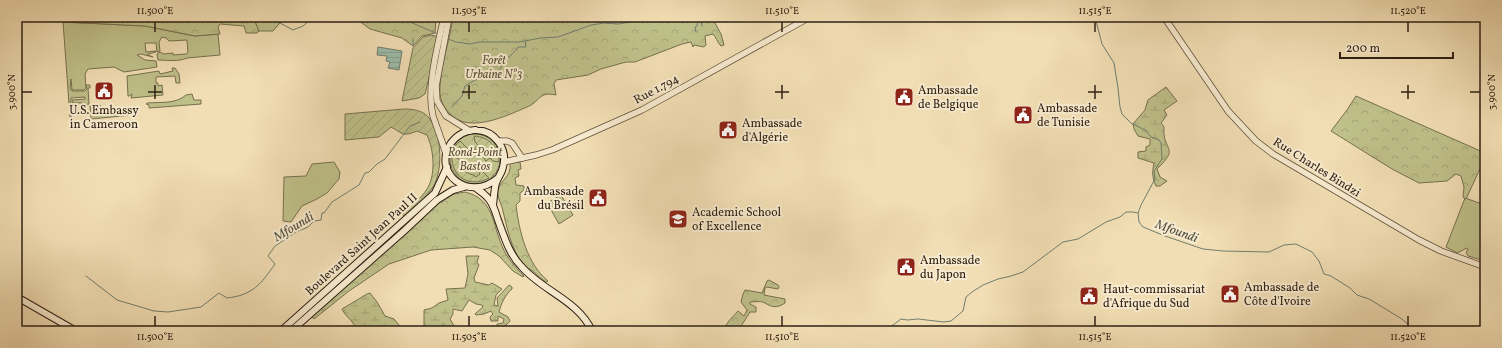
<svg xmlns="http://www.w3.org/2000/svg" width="1502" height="348" viewBox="0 0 1502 348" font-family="Vollkorn,serif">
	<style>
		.grass { fill: #bfc08a; stroke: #76704f }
		.forest { fill: url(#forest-crowns); stroke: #76704f }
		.wetland { fill: url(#wetland-marsh); stroke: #76704f }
		.garden { fill: url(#garden-furrows); stroke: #76704f }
		.water { fill: url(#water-rules); stroke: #6f7e6e }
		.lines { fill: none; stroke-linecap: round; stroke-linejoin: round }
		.stream { stroke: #6f7e6e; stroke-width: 1 }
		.tertiary-casing { stroke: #5f503c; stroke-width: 7 }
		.secondary-casing { stroke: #2e2014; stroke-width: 8 }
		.tertiary { stroke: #f7eace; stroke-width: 5.5 }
		.secondary { stroke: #f7eace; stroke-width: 6 }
		.ticks { fill: none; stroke: #2e2014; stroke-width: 1.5 }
		.labels { text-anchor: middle; stroke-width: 4; stroke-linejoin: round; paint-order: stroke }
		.park-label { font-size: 12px; font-style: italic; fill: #5a5037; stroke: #f7eace }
		.street-label { font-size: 12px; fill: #2e2014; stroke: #f7eace }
		.poi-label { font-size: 12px; fill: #2e2014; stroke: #f7eace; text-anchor: start }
		.water-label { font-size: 13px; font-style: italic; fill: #4f4f41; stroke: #f7eace }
		.neatline { fill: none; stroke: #2e2014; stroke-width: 1.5 }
		.ticks-label { font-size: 10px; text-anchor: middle; fill: #2e2014 }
	</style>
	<defs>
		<pattern id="forest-crowns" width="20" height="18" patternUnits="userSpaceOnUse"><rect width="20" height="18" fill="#bfc08a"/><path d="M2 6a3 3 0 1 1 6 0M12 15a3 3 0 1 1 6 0" fill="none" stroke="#a4a576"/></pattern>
		<pattern id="wetland-marsh" width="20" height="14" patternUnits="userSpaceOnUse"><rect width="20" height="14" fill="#bfc08a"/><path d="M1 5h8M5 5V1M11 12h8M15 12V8" fill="none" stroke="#a4a576"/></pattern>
		<pattern id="garden-furrows" width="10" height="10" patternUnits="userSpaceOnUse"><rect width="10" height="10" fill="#bfc08a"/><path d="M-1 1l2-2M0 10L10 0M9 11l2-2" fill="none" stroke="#a4a576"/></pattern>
		<pattern id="water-rules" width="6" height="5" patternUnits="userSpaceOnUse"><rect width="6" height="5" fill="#9bbcaa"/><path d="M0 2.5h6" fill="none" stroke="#86a191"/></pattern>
	</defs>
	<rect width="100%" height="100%" fill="#f2deb4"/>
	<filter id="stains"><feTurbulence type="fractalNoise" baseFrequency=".005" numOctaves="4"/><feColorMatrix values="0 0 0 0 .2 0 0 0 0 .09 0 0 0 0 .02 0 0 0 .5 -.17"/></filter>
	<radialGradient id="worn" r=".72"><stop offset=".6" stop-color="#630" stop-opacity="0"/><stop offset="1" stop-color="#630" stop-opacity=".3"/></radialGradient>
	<!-- grass -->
	<g class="grass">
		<polygon points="253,17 285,17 273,31 259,31"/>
		<path d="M 63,22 L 145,26 L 195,36 L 218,34 L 220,55 L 187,58 C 178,62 168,60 158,60 L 157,54 L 160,52 L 164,54 L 173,53 L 173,55 L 186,54 L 188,52 L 187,40 L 169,41 L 166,38 L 162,37 L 159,42 L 160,51 L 157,52 L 156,43 L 145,43 L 146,52 L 156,51 L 156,52 L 148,54 L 148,55 L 153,57 L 141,54 L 137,55 L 145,60 L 156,61 L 157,67 L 124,72 L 114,67 L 88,69 L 85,74 L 86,88 L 84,90 L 72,90 L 71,79 L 70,88 L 72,91 L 85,91 L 87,89 L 86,85 L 90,85 L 90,88 L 88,88 L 89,104 L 83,105 L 82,103 L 73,103 L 72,100 L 85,99 L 85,97 L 71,98 L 71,117 L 70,117 Z"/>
		<polygon points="172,68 175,68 179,74 180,83 176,83 175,76 156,77 156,83 158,83 158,86 162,85 163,95 131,98 132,94 129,96 128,96 127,76 159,71 160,74 173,71"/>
		<path d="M 192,94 L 194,100 L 201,100 L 201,104 L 149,108 L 149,105 L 146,104 L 147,103 C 161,102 176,104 186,95 Z"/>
		<polygon points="100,105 101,109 123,108 123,112 132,112 132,115 91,119 90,106"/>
		<polygon points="334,162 340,172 339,179 327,193 317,199 302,206 291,222 283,221 284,177 306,176 312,164"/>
		<polygon points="561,195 573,215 559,224 547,203"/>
		<polygon points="1465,198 1485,205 1485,261 1468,256 1466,252 1468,250 1467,248 1457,253 1446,247"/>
	</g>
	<!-- forest -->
	<g class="forest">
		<polygon points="63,17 253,17 259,31 257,33 246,33 244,26 220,24 218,27 220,34 195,36 145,26 63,22"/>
		<polygon points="354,17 436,17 435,33 422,36 413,46 402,38 370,29"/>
		<path d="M 453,17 L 717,17 L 714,19 L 714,21 L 721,34 L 724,45 L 721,46 C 717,42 716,37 713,34 L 705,36 L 706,45 L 704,47 L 694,45 L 693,47 L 691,42 L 682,44 L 635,62 L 626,62 L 601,69 L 588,75 L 556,80 L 554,84 L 556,95 C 538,91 540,102 527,107 C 506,116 469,134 450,114 C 442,106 439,97 440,86 C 441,63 450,40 453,17 Z"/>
		<polygon points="1356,96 1485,153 1485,158 1466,199 1463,197 1464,187 1461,176 1456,174 1447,181 1419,183 1392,169 1331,131 1347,110"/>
		<circle cx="475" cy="159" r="25"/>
		<path d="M 520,162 L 521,169 L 518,170 L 519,176 L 515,178 L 516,185 L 524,186 L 524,190 L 520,193 L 520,201 L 516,205 C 519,231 527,264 548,281 L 546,282 C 541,279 538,276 534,272 C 532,270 529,269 526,267 C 511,252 507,227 502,207 C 500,202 497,196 498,190 C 500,180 512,177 510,163 Z"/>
		<path d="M 465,192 C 494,199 492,223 502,246 C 507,258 515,267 524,276 L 523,277 L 513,271 L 499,256 L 490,250 L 473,247 L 431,250 L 389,264 L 349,291 L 314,319 L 312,317 L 441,201 L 448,195 Z"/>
		<path d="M 769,280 L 778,285 L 779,287 L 778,289 L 767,287 L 765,288 L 764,295 L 785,299 L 785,303 C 776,309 772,307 763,302 C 760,301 754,302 750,302 L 750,304 L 756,307 L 756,312 L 750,312 L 738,331 L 725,331 C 724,324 733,317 738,311 L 744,316 L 747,310 L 741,302 L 743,294 L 745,290 L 762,293 L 767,281 Z"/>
	</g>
	<!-- wetland -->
	<g class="wetland">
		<path d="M 1166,87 L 1177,101 L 1164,110 L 1167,115 L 1161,123 L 1164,127 C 1162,152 1181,146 1157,169 L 1160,177 L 1167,181 L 1160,186 L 1156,186 C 1152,177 1152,172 1154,163 L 1138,158 L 1138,152 L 1146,151 L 1146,147 L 1150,145 L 1150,139 L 1138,136 L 1134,129 L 1133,124 L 1145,110 L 1148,100 Z"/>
		<path d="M 466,256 L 479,256 L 477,262 L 479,265 L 474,278 L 475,282 L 489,285 L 492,283 L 502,289 L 496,295 L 494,305 L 498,306 L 497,298 L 509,285 L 512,287 L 512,289 C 505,295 501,304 499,312 L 508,317 L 510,321 L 503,328 L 497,328 L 497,324 L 503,323 L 504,319 L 498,316 L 498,321 L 491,321 L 490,317 L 493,314 L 491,311 L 484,314 L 476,315 L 475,314 L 483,307 L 482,305 L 476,304 L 469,300 L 462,311 L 453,309 L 453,314 L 450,319 L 454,326 L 463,331 L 424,331 L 424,310 L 432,308 L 439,303 L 448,300 L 446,289 L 465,288 L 468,274 Z"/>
		<path d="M 370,293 L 377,302 L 385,316 L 394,319 L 404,331 L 356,331 C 355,321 346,318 342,309 L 367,294 Z"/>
	</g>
	<!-- garden -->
	<g class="garden">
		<polygon points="431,35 439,37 425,94 419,98 402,101 413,48 423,37"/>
		<path d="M 404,109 C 411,109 419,110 425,114 C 442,127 444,170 433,187 C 426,198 414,207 404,216 L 402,213 C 410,206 421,199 427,189 C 436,175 434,150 427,135 L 417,131 C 402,137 404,134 391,127 L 379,137 L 345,140 L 345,114 Z"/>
		<path d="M 474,136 C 489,137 499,147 499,162 L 493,161 L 490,158 L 486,161 L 485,160 L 483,155 L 486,151 L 484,149 L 481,152 L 475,150 L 475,148 L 478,145 L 475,142 Z"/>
		<polygon points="460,141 470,151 467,154 459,146 467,155 466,157 461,154 458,157 452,155 455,146"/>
		<path d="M 452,156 L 459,159 C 461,164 462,170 468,173 C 471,175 473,174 476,177 L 480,174 L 477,169 L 479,168 L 489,178 C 471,188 451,178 452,156 Z"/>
		<polygon points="416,214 408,224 287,331 284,331"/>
	</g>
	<!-- water -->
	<polygon class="water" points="378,47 402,51 399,70 388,68 390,62 386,61 387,56 377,55"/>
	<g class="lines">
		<!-- stream -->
		<g class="stream">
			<polyline points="263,17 267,20 280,23 293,30 303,26 311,19 324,17"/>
			<polyline points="405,17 410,22 438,34"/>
			<polyline points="680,17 695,18 703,17"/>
			<polyline points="1095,17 1102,44 1114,63 1118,88 1120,107 1122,114 1131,123 1145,130 1151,137 1159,140 1161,143 1162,159 1154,171 1155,179 1141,205 1138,213 1139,222 1143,227 1165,236 1203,249 1223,251 1269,252 1284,245 1296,244 1312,252 1319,261 1324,274 1331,276 1350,288 1357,295 1369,299 1402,319 1415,331"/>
			<polyline points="356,19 356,17"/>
			<polyline points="696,32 695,27 697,26 698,20 701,20 702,26"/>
			<polyline points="448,39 456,42 470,44 479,42 519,42 541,38 558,37 591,25 604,23 618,24 643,20 651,17"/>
			<polyline points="413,46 413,39"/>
			<path d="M 452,107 L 462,96 L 465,86 L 475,80 L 494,76 L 499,73 C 502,59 511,58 518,47 L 526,47 L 525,41"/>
			<path d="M 86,276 L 117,300 L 154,311 L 168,312 L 201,307 L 219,293 L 227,298 C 253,295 261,284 275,264 L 268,256 L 275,246 L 296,232 L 308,227 L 314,221 L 321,220 L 322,213 L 324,213 L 332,202 L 359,185 L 365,173 L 369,172 L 377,164 L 385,159 L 410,126 L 420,122"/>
			<polyline points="438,331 443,324"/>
			<polyline points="885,331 901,319 907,320 918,319 944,322 951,321 963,311 966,297 972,292 983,285 998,279 1011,276 1023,272 1063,242 1078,239 1106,222 1120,217 1126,212 1133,212 1138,213"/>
		</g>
		<!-- tertiary casing -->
		<g class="tertiary-casing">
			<g id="tertiary">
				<path d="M 444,17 C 438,45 426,88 433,116 C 437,128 442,141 446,154"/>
				<polyline points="449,17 436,86 437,101 446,116 470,131"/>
				<polyline points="1164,17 1228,111 1256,141 1273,154 1419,240 1441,251 1485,267"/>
				<polyline points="499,141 507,141 512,143 522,158"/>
				<polyline points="504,162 536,155 552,150 642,110 810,17"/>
			</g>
		</g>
		<!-- secondary casing -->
		<g class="secondary-casing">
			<g id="secondary">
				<path d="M 476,188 C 480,191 483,193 486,196 C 493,202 495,211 498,220 C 504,236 509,254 521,266 C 542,291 578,300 592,331"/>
				<path d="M 493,205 C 494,198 494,190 496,183 C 498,177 502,173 503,167 C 508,149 495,131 477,130 C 467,129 457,135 451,143 C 431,173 469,203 498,178"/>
				<polyline points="17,297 76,331"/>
				<polyline points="281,331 435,193 447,167"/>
				<polyline points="291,331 404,231 437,200 453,190 464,187"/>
			</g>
		</g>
		<!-- tertiary -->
		<use href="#tertiary" class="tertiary"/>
		<!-- secondary -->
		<use href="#secondary" class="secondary"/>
	</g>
	<!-- ticks -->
	<path class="ticks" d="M 155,22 L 155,32M 469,22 L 469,32M 782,22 L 782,32M 1095,22 L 1095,32M 1408,22 L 1408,32M 155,85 L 155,99M 469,85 L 469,99M 782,85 L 782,99M 1095,85 L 1095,99M 1408,85 L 1408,99M 22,92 L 32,92M 148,92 L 162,92M 462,92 L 476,92M 775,92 L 789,92M 1088,92 L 1102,92M 1401,92 L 1415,92M 1470,92 L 1480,92M 155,316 L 155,326M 469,316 L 469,326M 782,316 L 782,326M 1095,316 L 1095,326M 1408,316 L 1408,326"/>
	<!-- icons -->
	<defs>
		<g id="civic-square" transform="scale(1)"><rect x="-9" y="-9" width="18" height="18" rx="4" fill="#8f2418" stroke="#f7eace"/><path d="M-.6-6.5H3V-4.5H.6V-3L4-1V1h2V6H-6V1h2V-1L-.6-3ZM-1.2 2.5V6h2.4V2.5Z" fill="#fff"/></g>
		<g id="university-square" transform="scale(1)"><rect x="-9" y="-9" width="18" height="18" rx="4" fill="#8f2418" stroke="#f7eace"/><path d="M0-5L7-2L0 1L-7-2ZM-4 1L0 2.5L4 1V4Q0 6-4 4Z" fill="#fff"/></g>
	</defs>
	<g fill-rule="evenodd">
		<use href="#civic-square" x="104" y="91"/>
		<use href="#civic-square" x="904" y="97"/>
		<use href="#civic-square" x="1023" y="115"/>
		<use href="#civic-square" x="728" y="130"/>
		<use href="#civic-square" x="598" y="198"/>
		<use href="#university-square" x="678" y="219"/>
		<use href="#civic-square" x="906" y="267"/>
		<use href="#civic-square" x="1230" y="294"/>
		<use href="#civic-square" x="1089" y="296"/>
	</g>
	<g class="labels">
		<!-- park labels -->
		<g class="park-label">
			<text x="494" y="64">Forêt<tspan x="494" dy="14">Urbaine N°3</tspan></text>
			<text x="475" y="156">Rond-Point<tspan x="475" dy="14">Bastos</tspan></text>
		</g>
		<!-- street labels -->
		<g class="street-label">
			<text transform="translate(656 89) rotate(-28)" y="4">Rue 1.794</text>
			<text transform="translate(1317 167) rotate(32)" y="4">Rue Charles Bindzi</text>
			<text transform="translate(361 244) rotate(-42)" y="4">Boulevard Saint Jean Paul II</text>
		</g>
		<!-- poi labels -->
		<g class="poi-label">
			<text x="918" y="94">Ambassade<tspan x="918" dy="14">de Belgique</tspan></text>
			<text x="1037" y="112">Ambassade<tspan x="1037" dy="14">de Tunisie</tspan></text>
			<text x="104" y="114" text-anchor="middle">U.S. Embassy<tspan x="104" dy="14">in Cameroon</tspan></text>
			<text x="742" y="127">Ambassade<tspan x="742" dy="14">d'Algérie</tspan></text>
			<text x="584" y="195" text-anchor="end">Ambassade<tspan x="584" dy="14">du Brésil</tspan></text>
			<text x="692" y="216">Academic School<tspan x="692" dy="14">of Excellence</tspan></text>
			<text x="920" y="264">Ambassade<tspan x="920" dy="14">du Japon</tspan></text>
			<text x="1244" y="291">Ambassade de<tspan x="1244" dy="14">Côte d'Ivoire</tspan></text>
			<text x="1103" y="293">Haut-commissariat<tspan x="1103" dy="14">d'Afrique du Sud</tspan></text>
		</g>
		<!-- water labels -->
		<g class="water-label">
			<text transform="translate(293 226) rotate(-31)" y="5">Mfoundi</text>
			<text transform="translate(1177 230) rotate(20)" y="5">Mfoundi</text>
		</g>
	</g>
	<!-- margin -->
	<rect width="1502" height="348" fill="none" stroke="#f2deb4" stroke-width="44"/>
	<!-- scale -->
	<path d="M1340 52v6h113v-6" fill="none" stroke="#2e2014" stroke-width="2"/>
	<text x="1346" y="52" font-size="12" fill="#2e2014" stroke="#f7eace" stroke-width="3" paint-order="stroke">200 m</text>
	<rect x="22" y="22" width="1458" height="304" class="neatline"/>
	<g class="ticks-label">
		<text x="155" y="14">11.500°E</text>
		<text x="469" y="14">11.505°E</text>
		<text x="782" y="14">11.510°E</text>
		<text x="1095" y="14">11.515°E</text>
		<text x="1408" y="14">11.520°E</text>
		<text transform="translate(11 92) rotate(-90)" y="4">3.900°N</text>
		<text transform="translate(1491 92) rotate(-90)" y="4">3.900°N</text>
		<text x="155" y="340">11.500°E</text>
		<text x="469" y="340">11.505°E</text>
		<text x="782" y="340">11.510°E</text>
		<text x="1095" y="340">11.515°E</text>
		<text x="1408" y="340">11.520°E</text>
	</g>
	<rect width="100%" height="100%" filter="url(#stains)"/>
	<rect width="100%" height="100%" fill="url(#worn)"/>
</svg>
